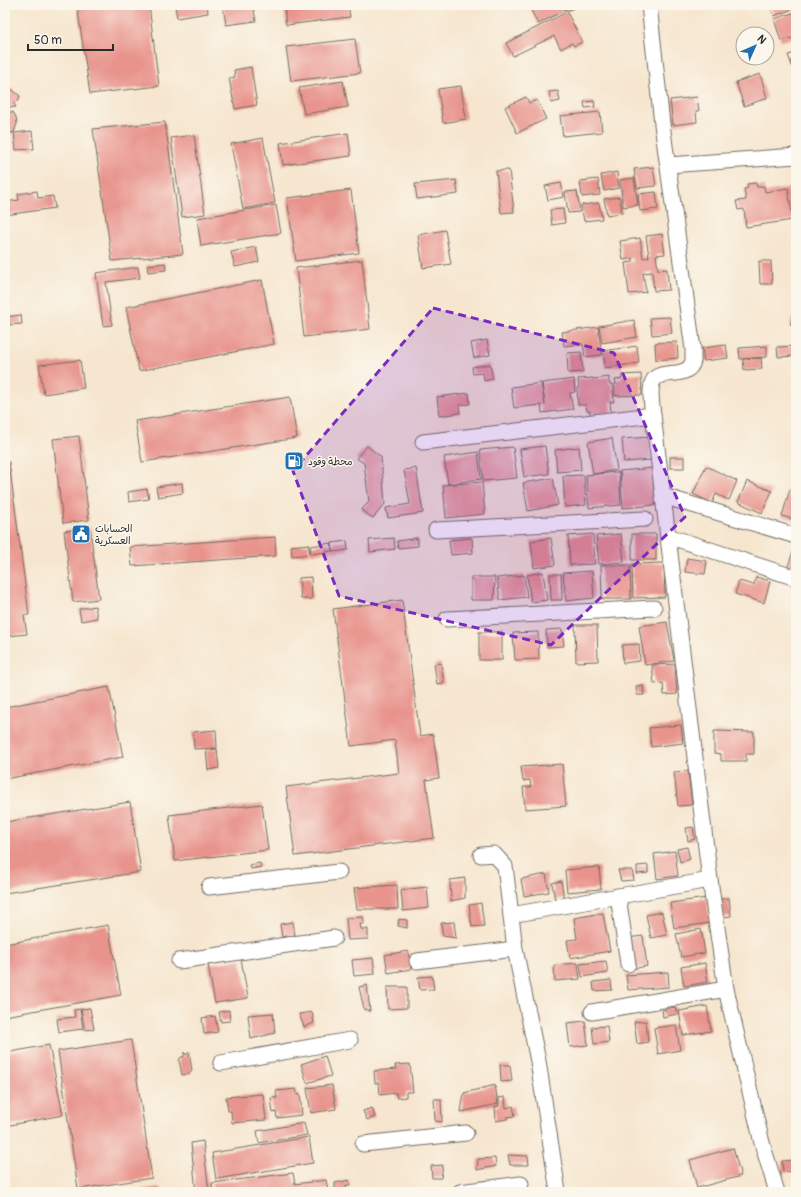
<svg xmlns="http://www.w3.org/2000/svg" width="801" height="1197" viewBox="0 0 801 1197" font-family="Pangolin,'Playpen Sans Arabic',sans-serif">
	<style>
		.building { fill: #e8948d }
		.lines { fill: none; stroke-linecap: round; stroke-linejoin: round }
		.minor-casing { stroke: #726c64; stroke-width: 17 }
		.minor { stroke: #fff; stroke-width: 15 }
		.marked { fill: #7b2cbf; fill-opacity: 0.2; stroke: #7b2cbf; stroke-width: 3; stroke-dasharray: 8 5; stroke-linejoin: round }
		.labels { text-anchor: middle; stroke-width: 3; stroke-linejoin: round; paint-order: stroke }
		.poi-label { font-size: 10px; fill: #2b2b2b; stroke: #fbf7ec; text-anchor: start }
	</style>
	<rect width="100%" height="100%" fill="#fbf7ec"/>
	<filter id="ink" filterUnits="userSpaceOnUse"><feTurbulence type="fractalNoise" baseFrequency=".025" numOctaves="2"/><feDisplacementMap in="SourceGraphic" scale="8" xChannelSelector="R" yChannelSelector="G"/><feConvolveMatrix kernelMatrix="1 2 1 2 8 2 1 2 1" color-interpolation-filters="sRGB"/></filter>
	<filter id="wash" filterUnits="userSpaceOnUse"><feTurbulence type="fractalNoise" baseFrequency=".012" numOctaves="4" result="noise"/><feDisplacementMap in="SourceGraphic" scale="16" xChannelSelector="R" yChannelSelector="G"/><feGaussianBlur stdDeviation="0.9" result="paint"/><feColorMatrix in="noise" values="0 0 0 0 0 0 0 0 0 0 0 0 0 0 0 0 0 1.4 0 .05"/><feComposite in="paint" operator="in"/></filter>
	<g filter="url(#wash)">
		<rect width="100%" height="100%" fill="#f6e6cf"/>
		<g id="blocks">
			<!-- building -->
			<g class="building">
				<polygon points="77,5 149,5 159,86 90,94"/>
				<polygon points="175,5 207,5 208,13 177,18"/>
				<polygon points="223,5 253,5 256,21 226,25"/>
				<polygon points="284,5 348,5 350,17 286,25"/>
				<polygon points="535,5 563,5 565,10 538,24 530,8"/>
				<polygon points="564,5 581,5 567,11"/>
				<polygon points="770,5 796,5 796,8 774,16"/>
				<polygon points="567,12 582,42 574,46 572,43 561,49 554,36 513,56 506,43"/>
				<polygon points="796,12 796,37 781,41 774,19"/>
				<polygon points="355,39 360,73 291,81 286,47"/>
				<polygon points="796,53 796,77 788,55"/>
				<polygon points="6,55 8,71 5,71 5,56"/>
				<polygon points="251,67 257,105 235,109 229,78 235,77 234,70"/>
				<polygon points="760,74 767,98 744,106 736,82"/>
				<polygon points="343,81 348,107 304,114 299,88"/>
				<polygon points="461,86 466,119 443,123 438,89"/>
				<polygon points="5,87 9,87 20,96 18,101 13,102 16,107 5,108"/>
				<polygon points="558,91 560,101 551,103 549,92"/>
				<polygon points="526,97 529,103 537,100 546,119 517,133 505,107"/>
				<polygon points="697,97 699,111 696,111 697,122 673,125 670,100"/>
				<polygon points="594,101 595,107 585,108 584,102"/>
				<polygon points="5,112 13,112 16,117 17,124 14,132 5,136"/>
				<polygon points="600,112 602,132 563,136 560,116"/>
				<polygon points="165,122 183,254 112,261 93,129"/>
				<polygon points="32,131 34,149 16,150 14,133"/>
				<polygon points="348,133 351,156 283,165 280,143"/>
				<polygon points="194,135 205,214 182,217 171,138"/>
				<polygon points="263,138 275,203 243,209 231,144"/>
				<polygon points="653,167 656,186 637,188 634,169"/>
				<polygon points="509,170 514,212 501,213 496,171"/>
				<polygon points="617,172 619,188 604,191 601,175"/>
				<polygon points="634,178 638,205 623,207 620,180"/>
				<polygon points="598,179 600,195 582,197 580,181"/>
				<polygon points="456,180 458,194 417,199 415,184"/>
				<polygon points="561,183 564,197 548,200 545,186"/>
				<polygon points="756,183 757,187 764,186 765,192 788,188 793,220 746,227 744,209 738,210 736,201 746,200 744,189 748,188 747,184"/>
				<polygon points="351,190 359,253 296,261 287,198"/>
				<polygon points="37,191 38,198 53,196 55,208 5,215 5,202 19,200 18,194"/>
				<polygon points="577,191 580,212 568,213 565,192"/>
				<polygon points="656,192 658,209 640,211 638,194"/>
				<polygon points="620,197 622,213 607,215 604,199"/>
				<polygon points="599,203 602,219 584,221 581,205"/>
				<polygon points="276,205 281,233 201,246 197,218"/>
				<polygon points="563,209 565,223 552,225 550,210"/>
				<polygon points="445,230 451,264 423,268 418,235"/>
				<polygon points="662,234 665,254 656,255 658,270 667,269 669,290 654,291 652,272 643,273 646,292 629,294 625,263 633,262 633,258 623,260 620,241 640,238 643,258 649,257 646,236"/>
				<polygon points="256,247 259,262 235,267 231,252"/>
				<polygon points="362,260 370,329 304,337 296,268"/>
				<polygon points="759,261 771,261 772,284 760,284"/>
				<polygon points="165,263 166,270 148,272 147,265"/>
				<polygon points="138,267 140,278 106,282 112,325 103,326 96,273"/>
				<polygon points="262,280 274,344 139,371 126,307"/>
				<polygon points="796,310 796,326 790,324"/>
				<polygon points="21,315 22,324 6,325 5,317"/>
				<polygon points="670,317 672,333 652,335 650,318"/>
				<polygon points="634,320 637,337 602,343 599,326"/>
				<polygon points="598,327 602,355 585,357 583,344 564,346 562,332"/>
				<polygon points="487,340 490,355 474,358 471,343"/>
				<polygon points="677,342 678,358 656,360 655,343"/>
				<polygon points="726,345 728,358 704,361 702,348"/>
				<polygon points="637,346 639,363 605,368 603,351"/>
				<polygon points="767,346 767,357 740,359 739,348"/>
				<polygon points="796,346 796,356 778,357 777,347"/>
				<polygon points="581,352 583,372 568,373 567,353"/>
				<polygon points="761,358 762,369 744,370 743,359"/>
				<polygon points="80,360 84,388 44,394 39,365"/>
				<polygon points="490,364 493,379 484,381 483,373 473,374 472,367"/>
				<polygon points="641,374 642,395 615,396 614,384 616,384 615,380 622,379 622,375"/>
				<polygon points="609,377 609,384 612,384 614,402 610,402 611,413 590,415 590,411 587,411 586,405 578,405 577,388 579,388 578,379 593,378 593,379"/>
				<polygon points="574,379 575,392 570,393 573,409 542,413 541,405 514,408 511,387 541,383 545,405 542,383"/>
				<polygon points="469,393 470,404 459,405 460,413 439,416 437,397"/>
				<polygon points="290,397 297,438 142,462 135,421"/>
				<polygon points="79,436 89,520 63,523 53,439"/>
				<polygon points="649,437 651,460 624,462 622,439"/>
				<polygon points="612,438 617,470 593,474 588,442"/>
				<polygon points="367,446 381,457 385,504 373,518 361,510 369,502 364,463 356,458"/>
				<polygon points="545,446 549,474 524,477 520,449"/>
				<polygon points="513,447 517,478 483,481 480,450"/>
				<polygon points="579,447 581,470 557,472 555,450"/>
				<polygon points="478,452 481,479 448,484 444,457"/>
				<rect x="670" y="457" width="14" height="11"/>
				<polygon points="5,462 9,462 29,615 24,615 27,634 8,636 5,616"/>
				<polygon points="706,466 737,481 729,500 716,494 712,503 693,494"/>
				<polygon points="416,468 423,513 388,518 386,508 410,504 404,470"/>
				<polygon points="653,468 656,505 623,508 620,471"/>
				<polygon points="619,472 621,505 589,508 586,475"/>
				<polygon points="584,475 586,505 565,507 563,476"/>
				<polygon points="553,478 558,505 528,511 523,483"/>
				<polygon points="747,481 772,491 762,513 738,502"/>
				<polygon points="482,482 485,514 446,518 443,485"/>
				<polygon points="182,483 183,493 158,497 156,487"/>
				<polygon points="147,489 149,499 129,502 128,492"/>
				<polygon points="790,489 796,491 796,520 782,516"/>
				<polygon points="90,528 99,599 73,602 64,531"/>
				<polygon points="593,534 595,564 570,565 568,536"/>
				<polygon points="621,534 624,562 599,564 596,536"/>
				<rect x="632" y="534" width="24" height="26"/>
				<polygon points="275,537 276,556 132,566 130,547"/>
				<polygon points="394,538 395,549 370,552 369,540"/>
				<polygon points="418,538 418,546 398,548 397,541"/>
				<polygon points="472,538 473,553 451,555 449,540"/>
				<polygon points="551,538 555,565 534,568 531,541"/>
				<polygon points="347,541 348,550 333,552 332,543"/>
				<polygon points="331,543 332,551 311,554 310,546"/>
				<polygon points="796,543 796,572 787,569"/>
				<polygon points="308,544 310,554 292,556 291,546"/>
				<polygon points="687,558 707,561 705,574 685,572"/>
				<polygon points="664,563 665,597 633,598 632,564"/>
				<polygon points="601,565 630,565 631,599 602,599"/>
				<polygon points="592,571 594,598 566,601 563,573"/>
				<polygon points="543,572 547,600 531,602 527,575"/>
				<polygon points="550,574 561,574 562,600 551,600"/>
				<polygon points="524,575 527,597 500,600 497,578"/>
				<polygon points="311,577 312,599 301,599 299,578"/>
				<polygon points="471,577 495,577 494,600 471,600"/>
				<polygon points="756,577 770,581 764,603 735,594 739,581 754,585"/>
				<polygon points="402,600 420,736 433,734 439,778 426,780 434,838 295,856 286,787 399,773 395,740 351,746 333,609"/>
				<polygon points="95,606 97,618 81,621 79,609"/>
				<polygon points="667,622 674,661 645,665 639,626"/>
				<polygon points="575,625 597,625 598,661 576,662"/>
				<polygon points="562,629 564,646 547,647 546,630"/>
				<rect x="479" y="632" width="23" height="28"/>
				<polygon points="538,632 539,659 515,660 513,633"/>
				<polygon points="639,644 640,661 623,663 622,645"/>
				<polygon points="441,663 444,683 437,684 434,664"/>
				<polygon points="675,664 677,694 664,695 663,683 654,684 652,665"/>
				<polygon points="643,685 644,695 637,695 636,686"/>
				<polygon points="109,687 123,757 5,779 5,707"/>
				<polygon points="681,725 683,743 651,747 649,728"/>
				<polygon points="216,730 217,748 194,749 193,732"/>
				<polygon points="714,731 754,732 754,754 746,754 746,761 721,761 721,754 714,753"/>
				<polygon points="217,749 219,768 208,770 206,750"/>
				<polygon points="562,764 566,806 525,809 523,787 531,787 530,780 523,781 521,767"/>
				<polygon points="688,771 692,805 678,806 674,772"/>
				<polygon points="130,802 141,872 5,893 5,822"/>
				<polygon points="262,804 268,850 175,861 169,815"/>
				<polygon points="693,827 695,839 688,841 686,828"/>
				<polygon points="687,847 690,859 680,862 677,849"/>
				<polygon points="675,851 678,876 657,879 654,854"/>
				<polygon points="260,863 261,867 251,869 250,865"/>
				<polygon points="648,865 648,873 637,874 637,866"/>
				<polygon points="599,867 601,889 567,892 565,870"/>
				<polygon points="618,870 632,870 634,880 621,881"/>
				<polygon points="546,874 549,892 524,896 521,879"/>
				<polygon points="465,878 465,898 451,901 450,880"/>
				<polygon points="561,881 564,898 555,900 552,883"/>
				<polygon points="397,885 398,909 357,909 354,888"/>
				<polygon points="427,887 429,908 403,911 401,890"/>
				<polygon points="707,898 710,923 674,928 670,903"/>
				<polygon points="729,898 731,916 723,917 720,899"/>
				<polygon points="481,903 484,926 472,927 469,905"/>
				<polygon points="662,912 667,935 651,938 646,915"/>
				<polygon points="603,913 610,951 570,958 567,940 577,939 574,918"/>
				<polygon points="363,917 364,924 360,924 361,929 368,929 368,939 348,940 346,918"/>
				<polygon points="399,919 407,920 407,928 398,926"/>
				<polygon points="293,922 295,935 282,937 280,924"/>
				<polygon points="454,922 456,938 443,936 441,923"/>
				<polygon points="108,925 121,995 5,1016 5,944"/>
				<polygon points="701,929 705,953 681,957 676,934"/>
				<polygon points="643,936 647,966 631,969 627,938"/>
				<polygon points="408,951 411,969 388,973 385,955"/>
				<polygon points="373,958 375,974 354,976 352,960"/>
				<polygon points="241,959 248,998 215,1003 208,965"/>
				<polygon points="606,961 608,973 582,977 580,964"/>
				<polygon points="578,963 580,979 555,981 554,965"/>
				<polygon points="705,963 708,982 684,986 681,967"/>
				<polygon points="668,972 669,987 628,990 626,975"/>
				<polygon points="432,976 434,989 420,990 418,977"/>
				<polygon points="611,980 612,990 594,991 593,982"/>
				<polygon points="367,985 370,1011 364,1009 359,987"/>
				<polygon points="387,987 407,987 407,1008 388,1009"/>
				<polygon points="707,1006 711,1031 683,1035 679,1011"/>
				<polygon points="675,1007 677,1014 663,1017 662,1010"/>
				<polygon points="90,1008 94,1029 85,1030 81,1009"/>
				<polygon points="80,1009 83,1029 59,1032 57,1019 75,1017 74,1010"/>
				<polygon points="229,1010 230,1021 221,1022 219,1012"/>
				<polygon points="312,1012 314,1023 304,1027 299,1014"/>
				<polygon points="273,1013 275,1033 251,1039 248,1015"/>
				<polygon points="215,1016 218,1032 204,1034 202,1018"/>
				<polygon points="585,1021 588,1045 570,1047 567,1023"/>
				<polygon points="646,1021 648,1042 637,1044 634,1022"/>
				<polygon points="676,1025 680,1050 658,1054 654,1028"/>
				<polygon points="607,1026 609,1042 594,1044 592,1027"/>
				<polygon points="131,1040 152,1178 78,1189 58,1051"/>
				<polygon points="49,1045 63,1115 5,1126 5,1053"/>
				<polygon points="184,1052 186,1055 189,1052 192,1071 189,1074 182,1075 179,1060 181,1057 184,1057"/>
				<polygon points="325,1056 331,1076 307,1083 301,1064"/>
				<polygon points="410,1064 413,1092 406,1092 406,1097 397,1098 396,1093 380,1095 379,1083 375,1083 374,1071 396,1069 395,1065"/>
				<polygon points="500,1065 510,1065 512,1081 501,1082"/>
				<polygon points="332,1085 336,1109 311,1113 307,1088"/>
				<polygon points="495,1085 498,1104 461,1112 464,1093"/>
				<polygon points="296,1089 297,1095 300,1094 302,1115 277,1118 276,1112 273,1113 271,1098 277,1098 276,1091"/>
				<polygon points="263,1094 266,1120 232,1123 231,1111 228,1111 226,1097"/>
				<polygon points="505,1097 506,1108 513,1106 515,1116 507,1117 507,1119 496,1121 495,1107 499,1106 499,1098"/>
				<polygon points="434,1099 441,1099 442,1122 435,1121"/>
				<polygon points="372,1108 375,1117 367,1120 363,1111"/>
				<polygon points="304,1123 307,1135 259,1143 257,1131"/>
				<polygon points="309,1137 313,1163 216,1179 212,1153"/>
				<polygon points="203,1141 209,1192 196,1192 191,1143"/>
				<polygon points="733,1148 741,1176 697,1188 690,1160"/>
				<polygon points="508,1155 528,1156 529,1165 510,1165"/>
				<polygon points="495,1158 496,1166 477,1170 478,1159"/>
				<polygon points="796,1160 796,1171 783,1172 782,1161"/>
				<polygon points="443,1165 441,1178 432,1178 431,1166"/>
				<polygon points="293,1173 295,1184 326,1180 328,1190 309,1192 213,1192 212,1183"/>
				<polygon points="349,1180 350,1185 346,1185 347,1190 337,1192 337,1189 335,1189 335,1183"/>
				<polygon points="159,1187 160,1192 131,1192 131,1191"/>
			</g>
		</g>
	</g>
	<g filter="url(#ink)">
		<use href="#blocks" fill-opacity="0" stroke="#726c64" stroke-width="1"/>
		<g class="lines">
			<!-- minor casing -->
			<g class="minor-casing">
				<g id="minor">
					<path d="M 649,5 L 662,124 L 693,349 C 693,353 693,357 693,361 C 689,380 659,368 653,381 C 649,390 652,405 653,415 L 710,880 L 726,989 L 762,1143 L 777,1192"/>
					<polyline points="668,165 796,156"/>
					<polyline points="423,442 653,415"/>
					<polyline points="663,496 796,536"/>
					<polyline points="436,530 645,519"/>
					<polyline points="668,536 796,578"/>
					<polyline points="447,619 654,608"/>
					<polyline points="481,855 494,854 505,866 515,949 538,1061 558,1192"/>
					<polyline points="209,887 339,872"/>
					<polyline points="618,896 628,964"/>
					<polyline points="511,915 710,880"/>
					<polyline points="179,961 334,938"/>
					<polyline points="417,961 515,949"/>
					<polyline points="592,1012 726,989"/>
					<polyline points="221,1063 350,1040"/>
					<polyline points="363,1144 466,1133"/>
					<polyline points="460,1192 521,1184"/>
				</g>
			</g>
			<!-- minor -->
			<use href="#minor" class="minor"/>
		</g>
	</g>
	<!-- marked area -->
	<path class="marked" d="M 433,308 L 614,353 L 685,517 L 551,645 L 339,596 L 293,471 Z"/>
	<!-- icons -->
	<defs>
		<g id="fuel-square" transform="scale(1)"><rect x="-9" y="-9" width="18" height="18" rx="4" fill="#1f6fb2" stroke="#fbf7ec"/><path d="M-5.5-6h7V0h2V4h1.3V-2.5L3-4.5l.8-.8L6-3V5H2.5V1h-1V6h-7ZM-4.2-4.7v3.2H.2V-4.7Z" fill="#fff"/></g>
		<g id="civic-square" transform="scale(1)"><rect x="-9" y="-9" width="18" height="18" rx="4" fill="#1f6fb2" stroke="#fbf7ec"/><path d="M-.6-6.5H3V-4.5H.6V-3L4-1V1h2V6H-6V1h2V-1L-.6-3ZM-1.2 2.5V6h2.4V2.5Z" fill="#fff"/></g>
	</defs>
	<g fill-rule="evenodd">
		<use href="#fuel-square" x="294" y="461"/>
		<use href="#civic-square" x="81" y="534"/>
	</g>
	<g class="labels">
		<!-- poi labels -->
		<g class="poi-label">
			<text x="308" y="465">محطة وقود</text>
			<text x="95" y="532">الحسابات<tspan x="95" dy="12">العسكرية</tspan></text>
		</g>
	</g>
	<!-- margin -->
	<rect width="801" height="1197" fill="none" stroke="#fbf7ec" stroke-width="20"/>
	<!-- north arrow -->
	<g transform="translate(755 46) rotate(45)"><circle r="19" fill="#fbf7ec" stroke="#a8a59f"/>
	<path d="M0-3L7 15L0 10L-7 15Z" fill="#1f6fb2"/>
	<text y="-6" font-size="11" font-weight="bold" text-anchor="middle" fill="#2b2b2b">N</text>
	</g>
	<!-- scale -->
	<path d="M28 44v6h85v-6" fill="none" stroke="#2b2b2b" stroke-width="2"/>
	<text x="34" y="44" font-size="12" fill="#2b2b2b" stroke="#fbf7ec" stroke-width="3" paint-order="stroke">50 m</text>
</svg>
